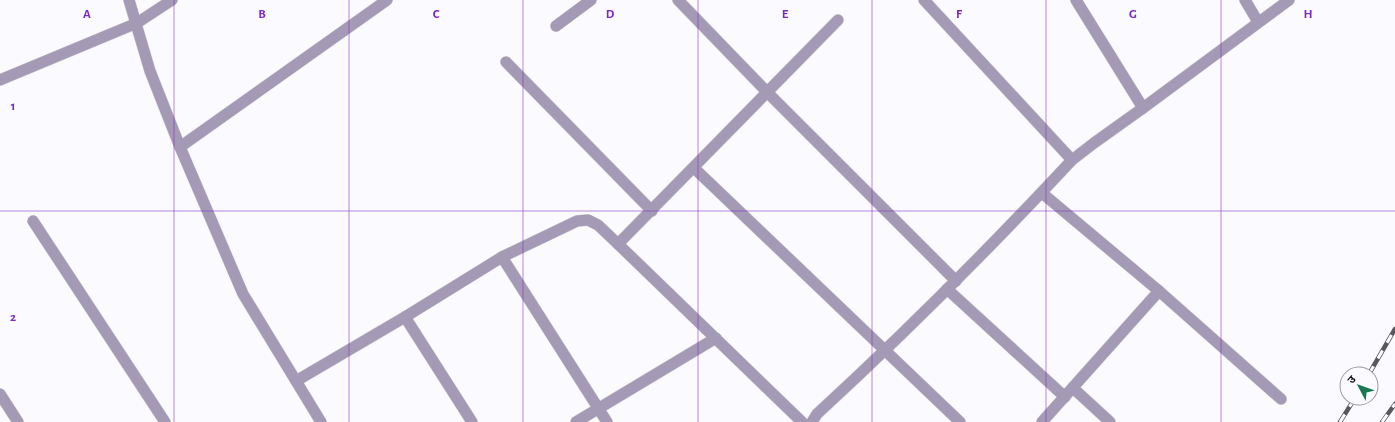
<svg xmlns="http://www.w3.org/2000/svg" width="1395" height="422" viewBox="0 0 1395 422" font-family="'Alegreya Sans','Noto Sans Devanagari',sans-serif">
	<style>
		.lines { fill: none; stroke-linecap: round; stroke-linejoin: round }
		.minor-casing { stroke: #d6d4d9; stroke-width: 12 }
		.minor { stroke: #a49ab5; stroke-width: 11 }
		.rail-casing { stroke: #5a585e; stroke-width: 4.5 }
		.rail { stroke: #fbfafe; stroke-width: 3; stroke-dasharray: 9; stroke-linecap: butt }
		.grid { fill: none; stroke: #7b2cbf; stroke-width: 1; stroke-opacity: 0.55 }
		.grid-label { font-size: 13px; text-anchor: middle; font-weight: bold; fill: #7b2cbf; stroke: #fbfafe; stroke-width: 4; stroke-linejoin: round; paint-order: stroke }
	</style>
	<rect width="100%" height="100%" fill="#fbfafe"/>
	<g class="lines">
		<!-- minor casing -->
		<g class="minor-casing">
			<g id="minor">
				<polyline points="129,0 150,71 180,147 243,294 321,422"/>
				<polyline points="678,0 767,92 956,281"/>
				<polyline points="924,0 1072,160"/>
				<polyline points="1076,0 1143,108"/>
				<polyline points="1245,0 1258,22"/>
				<polyline points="556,26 591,0"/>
				<polyline points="506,62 652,211"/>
				<polyline points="0,80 137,23 172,0"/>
				<polyline points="180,147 387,0"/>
				<polyline points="694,168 960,422"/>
				<polyline points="1042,193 1159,291 1281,399"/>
				<polyline points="33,221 165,422"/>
				<polyline points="618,244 838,20"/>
				<polyline points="502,257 607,422"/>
				<polyline points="947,289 1065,397"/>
				<polyline points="405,317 472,422"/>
				<polyline points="296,381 405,317 502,257 577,221 588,220 598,225 618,244 802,422"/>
				<polyline points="1073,388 1110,422"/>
				<polyline points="0,394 18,422"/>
				<polyline points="576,422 716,338"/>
				<path d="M 812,422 L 817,414 C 905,333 990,248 1072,160 L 1094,143 L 1143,108 L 1289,0"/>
				<polyline points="1042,422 1159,291"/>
			</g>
		</g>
		<!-- minor -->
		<use href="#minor" class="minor"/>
		<!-- rail casing -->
		<g class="rail-casing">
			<g id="rail">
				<polyline points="1369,374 1395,329"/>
				<polyline points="1340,422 1355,398"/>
				<polyline points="1382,422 1395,404"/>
			</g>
		</g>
		<!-- rail -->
		<use href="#rail" class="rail"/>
	</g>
	<!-- grid -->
	<path class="grid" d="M 174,0 L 174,422M 349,0 L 349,422M 523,0 L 523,422M 698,0 L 698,422M 872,0 L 872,422M 1046,0 L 1046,422M 1221,0 L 1221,422M 0,211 L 1395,211"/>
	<g class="grid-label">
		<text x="87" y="18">A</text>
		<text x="262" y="18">B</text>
		<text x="436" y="18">C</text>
		<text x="610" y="18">D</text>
		<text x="785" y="18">E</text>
		<text x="959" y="18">F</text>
		<text x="1133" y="18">G</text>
		<text x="1308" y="18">H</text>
		<text x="13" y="110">1</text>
		<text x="13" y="321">2</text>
	</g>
	<!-- north arrow -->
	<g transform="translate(1359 386) rotate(311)"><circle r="19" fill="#fbfafe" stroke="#9e9ca1"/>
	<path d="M0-3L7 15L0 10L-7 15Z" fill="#177951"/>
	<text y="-6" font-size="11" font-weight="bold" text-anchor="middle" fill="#120f16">उ</text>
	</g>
</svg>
